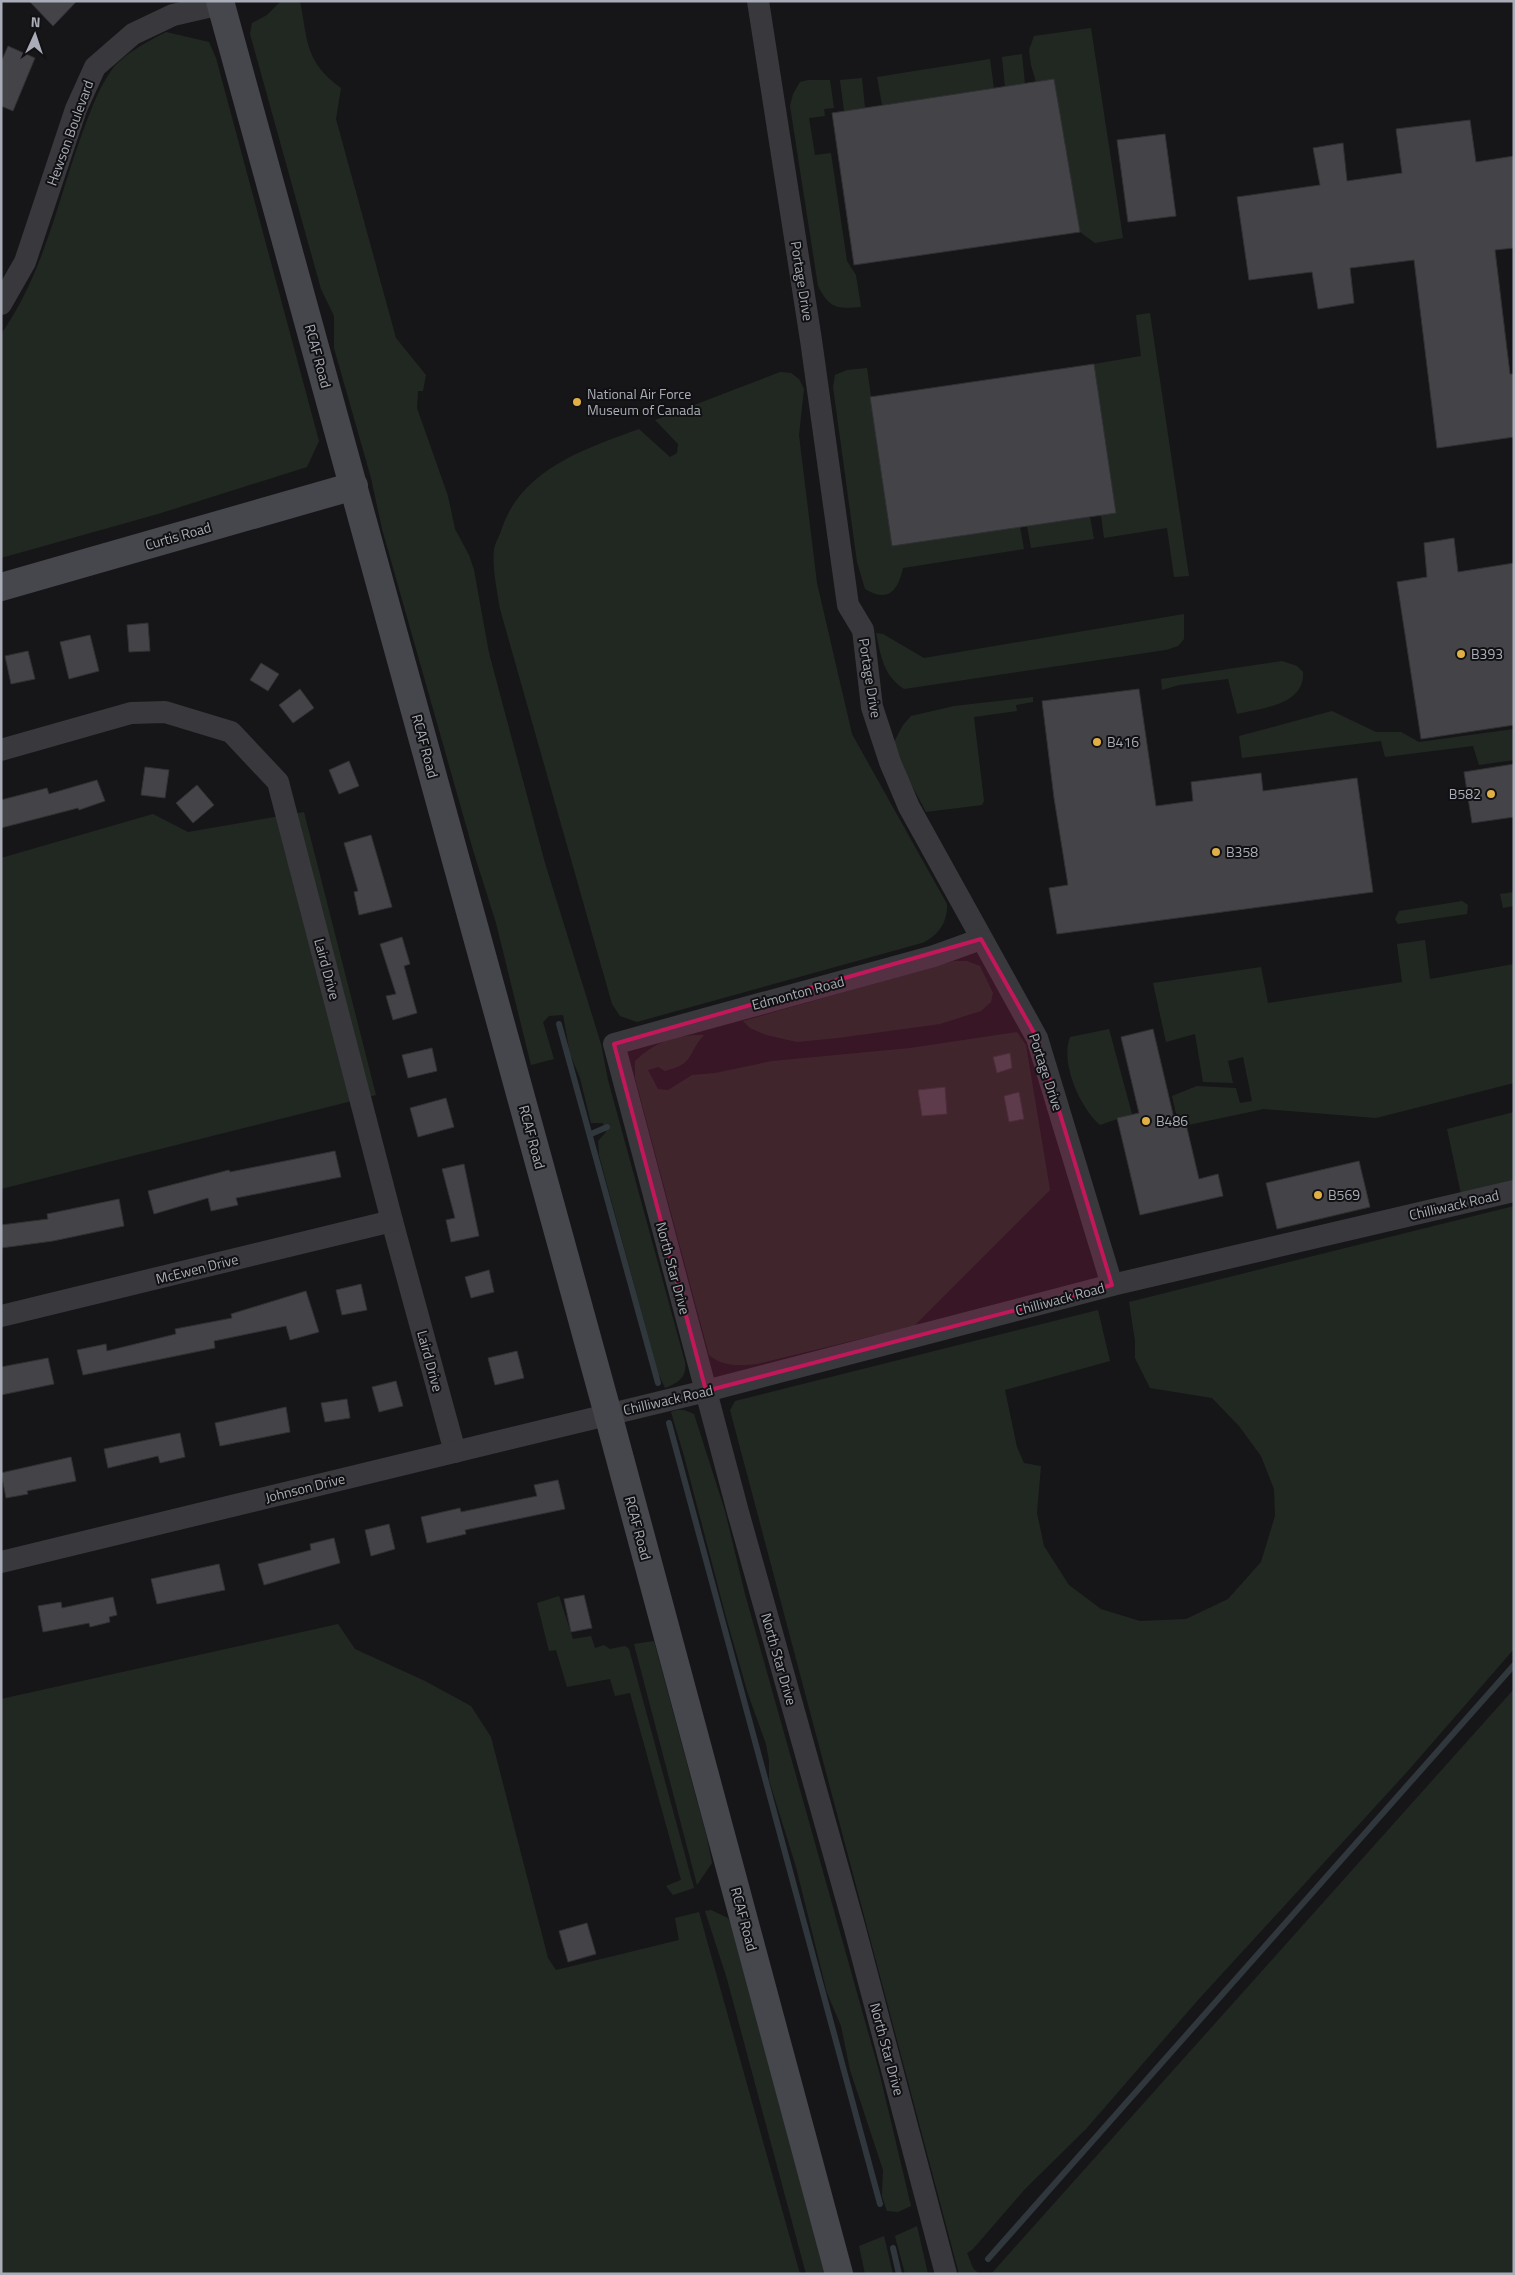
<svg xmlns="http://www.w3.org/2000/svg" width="1515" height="2275" viewBox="0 0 1515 2275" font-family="'Titillium Web',sans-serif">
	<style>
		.green { fill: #212822 }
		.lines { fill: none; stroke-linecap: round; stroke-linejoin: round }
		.stream { stroke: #30373d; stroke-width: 6 }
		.building { fill: #444448; stroke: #313134 }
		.minor { stroke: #38383d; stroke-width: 22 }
		.secondary { stroke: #46474d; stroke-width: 28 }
		.marked { fill: #c2185b; fill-opacity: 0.2; stroke: #c2185b; stroke-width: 4; stroke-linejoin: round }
		.poi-dot { fill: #e0b046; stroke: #111113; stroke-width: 2 }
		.labels { text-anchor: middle; stroke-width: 4; stroke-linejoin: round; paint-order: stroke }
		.street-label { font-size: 14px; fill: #aaadb7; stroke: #111113 }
		.poi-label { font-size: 14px; fill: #aaadb7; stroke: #111113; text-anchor: start }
	</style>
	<rect width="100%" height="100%" fill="#161618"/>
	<!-- green -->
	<g class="green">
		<path d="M 281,1 L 300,1 C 308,42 305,62 341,88 L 336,119 L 396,338 L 426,375 L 423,391 L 418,391 L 417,408 L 448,496 L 455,529 L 469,555 L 474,570 L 489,653 L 545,863 L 601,1044 L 608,1080 L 685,1362 C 687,1377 679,1383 665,1388 L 658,1373 L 599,1155 L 598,1141 L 606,1132 L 603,1123 L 591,1123 L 580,1078 L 570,1054 L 563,1015 L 549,1016 L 543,1022 L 554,1059 L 531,1065 L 496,923 L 473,850 L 382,529 L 371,478 L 334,348 L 334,316 L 321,289 L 250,34 L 252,23 L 267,15 Z"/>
		<polygon points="1091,28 1123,238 1095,243 1080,232 1031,65 1029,50 1034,36"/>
		<path d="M 166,32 L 209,42 L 216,58 L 319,441 L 307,467 L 158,514 L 1,558 L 1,334 C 41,278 56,209 78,145 C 87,121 96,92 111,71 C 123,54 147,42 166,32 Z"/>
		<polygon points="1022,54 1025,84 1005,87 1002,57"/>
		<polygon points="990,59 994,89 882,105 877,77"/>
		<polygon points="862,78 865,108 844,111 840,80"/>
		<path d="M 808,80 L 830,80 L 834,108 L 824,109 L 825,116 L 809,118 L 815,155 L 831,153 L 847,261 L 856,275 L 861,307 C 837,309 830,309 818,286 L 790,106 L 793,94 L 800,82 Z"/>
		<polygon points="1150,313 1189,576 1174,577 1167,528 1104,538 1101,515 1116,512 1094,364 1141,356 1136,315"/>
		<path d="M 867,368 L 892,546 L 1020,527 L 1024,549 L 903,568 C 898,591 888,603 865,589 L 857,562 L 833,387 L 835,375 L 847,370 Z"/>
		<path d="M 780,372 L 791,373 L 799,379 L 804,389 L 799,435 L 817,583 L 852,734 L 947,904 C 948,922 938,936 922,943 L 637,1022 L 620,1016 L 612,1004 L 500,609 C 497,590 492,568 494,549 C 495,543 499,537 501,531 C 520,470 584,449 639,429 L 670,457 L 677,453 L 678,444 L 655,420 Z"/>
		<polygon points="1090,517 1094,539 1031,548 1027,526"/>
		<path d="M 1184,614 L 1184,639 L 1178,646 L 1166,650 L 904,689 C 883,675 881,656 876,633 L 883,634 L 924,658 Z"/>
		<path d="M 1282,661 L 1297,666 L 1303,672 C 1305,705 1262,708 1237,714 L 1228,679 L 1179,685 L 1162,690 L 1161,679 Z"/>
		<polygon points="1033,697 1033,702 1016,705 1017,711 974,717 984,801 982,805 926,812 909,780 894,742 903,725 911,716 954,706"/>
		<polygon points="1332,711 1376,732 1401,732 1419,742 1514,729 1514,760 1479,765 1473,746 1385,757 1381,741 1242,758 1239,736"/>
		<polygon points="304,812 376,1095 1,1189 1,858 153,814 188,832"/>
		<polygon points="1514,892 1514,906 1503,908 1500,894"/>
		<polygon points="1462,901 1468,905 1467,914 1398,924 1395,919 1399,911"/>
		<polygon points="1425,940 1430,979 1514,964 1514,1083 1376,1118 1264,1109 1179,1127 1172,1096 1197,1086 1236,1088 1240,1103 1252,1101 1243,1057 1228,1061 1233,1083 1203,1082 1195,1034 1166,1042 1153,983 1261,967 1268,1003 1402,982 1397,944"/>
		<polygon points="954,961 967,961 980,966 993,993 991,1002 981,1011 940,1024 838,1038 797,1042 766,1035 750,1028 743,1021"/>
		<path d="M 1109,1029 L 1132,1114 L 1100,1125 C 1080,1108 1060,1063 1070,1037 Z"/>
		<path d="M 1017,1032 L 1026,1045 L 1050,1190 L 914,1326 L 757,1364 C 740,1366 723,1367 709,1355 L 635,1078 L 635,1061 C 654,1042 677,1034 704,1035 C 686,1055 696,1063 665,1071 L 658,1067 L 648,1070 L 658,1089 L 668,1090 L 692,1075 L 715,1073 L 772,1061 L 910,1048 Z"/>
		<polygon points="1514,1112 1514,1182 1461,1194 1447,1129"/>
		<polygon points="1514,1206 1514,1649 1406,1773 1198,2000 1086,2129 1025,2189 973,2249 967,2253 973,2268 979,2274 959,2274 730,1410 735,1401 1098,1310 1110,1361 1005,1390 1017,1447 1024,1463 1041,1466 1037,1513 1044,1546 1069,1585 1101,1609 1140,1621 1186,1619 1228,1599 1261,1562 1275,1516 1274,1489 1261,1456 1239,1426 1212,1398 1150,1388 1135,1358 1135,1341 1129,1302"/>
		<polygon points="677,1410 684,1410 694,1414 725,1511 745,1594 879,2071 911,2206 898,2212 887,2211 882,2196 883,2170 850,2070 841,2026 827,1993 796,1867 769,1780 769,1761 766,1744 748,1694 726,1617 684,1456 671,1412"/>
		<polygon points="559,1596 573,1639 591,1636 595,1648 604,1645 610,1649 625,1646 629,1649 694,1888 673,1895 666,1886 681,1880 630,1693 615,1696 610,1679 567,1687 556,1650 549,1651 537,1603"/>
		<polygon points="338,1624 355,1649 425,1681 471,1706 491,1737 548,1958 556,1970 679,1940 675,1918 699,1912 800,2274 1,2274 1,1699"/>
		<polygon points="654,1641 707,1838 712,1863 697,1885 634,1644"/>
		<polygon points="1514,1689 1514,2274 991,2274"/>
		<polygon points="711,1910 728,1918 731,1925 826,2274 806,2274 727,1979 705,1911"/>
		<polygon points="917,2226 928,2274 905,2274 895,2236"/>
		<polygon points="884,2236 893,2274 865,2274 859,2246"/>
	</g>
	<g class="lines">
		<!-- stream -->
		<g class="stream">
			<polyline points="559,1024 658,1383"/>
			<polyline points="591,1134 607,1127"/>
			<polyline points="669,1423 880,2204"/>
			<polyline points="893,2248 899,2274"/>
			<polyline points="988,2259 1514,1665"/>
		</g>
	</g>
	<!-- building -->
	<g class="building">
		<polygon points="29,1 77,1 53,26"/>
		<polygon points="8,46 35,58 13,111 1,106 1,62"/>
		<polygon points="1054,79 1080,232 854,265 832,113"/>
		<polygon points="1470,120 1476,162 1514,156 1514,248 1495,250 1510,374 1514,374 1514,437 1437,448 1414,260 1350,268 1354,303 1318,309 1312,272 1249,280 1237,197 1320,185 1313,148 1343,143 1347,181 1402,173 1396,129"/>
		<polygon points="1165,134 1176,216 1128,222 1117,140"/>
		<polygon points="1094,364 1116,513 892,546 870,397"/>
		<polygon points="1454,538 1458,572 1514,563 1514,725 1421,739 1397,582 1427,577 1424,543"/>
		<polygon points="148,623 150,651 129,652 127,625"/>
		<polygon points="90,635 99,671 69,679 60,642"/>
		<polygon points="28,651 35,679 11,684 5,656"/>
		<polygon points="261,663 279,674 268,691 250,680"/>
		<polygon points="300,689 314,708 293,723 279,705"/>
		<polygon points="1139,689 1156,806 1193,801 1191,782 1261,773 1263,791 1357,778 1373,892 1057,934 1049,888 1068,885 1054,798 1042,701"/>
		<polygon points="349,761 359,786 339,794 329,770"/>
		<polygon points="1514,764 1514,817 1472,823 1464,772"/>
		<polygon points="145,767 169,770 165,798 141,795"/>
		<polygon points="97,780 105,801 79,810 78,808 1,828 1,800 47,788 49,794"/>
		<polygon points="197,785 214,805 193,823 176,803"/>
		<polygon points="371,835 392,907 359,915 354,892 358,891 344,843"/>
		<polygon points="402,937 410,964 404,966 417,1013 393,1020 386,996 396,994 380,944"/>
		<polygon points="1153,1029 1176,1127 1186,1124 1199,1179 1218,1174 1223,1196 1140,1215 1117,1118 1139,1113 1121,1037"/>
		<polygon points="432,1048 437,1071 408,1078 402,1055"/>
		<polygon points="1010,1053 1012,1068 997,1073 993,1057"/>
		<polygon points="945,1087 947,1114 922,1116 918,1090"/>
		<polygon points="1019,1092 1024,1119 1009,1122 1004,1096"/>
		<polygon points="446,1098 454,1127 418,1137 410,1108"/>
		<polygon points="335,1151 341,1177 236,1198 238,1205 211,1211 208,1198 154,1214 148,1191 229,1170 230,1172"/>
		<polygon points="1359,1161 1370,1207 1277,1229 1266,1183"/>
		<polygon points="464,1164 479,1236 451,1242 446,1220 455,1218 442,1169"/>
		<polygon points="119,1199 124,1226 53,1241 1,1248 1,1225 48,1219 47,1214"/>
		<polygon points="489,1270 494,1292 471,1298 465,1277"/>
		<polygon points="361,1284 367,1310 342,1315 336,1290"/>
		<polygon points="306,1291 319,1332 290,1340 286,1326 214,1341 215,1348 83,1375 77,1350 106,1344 107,1351 176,1334 175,1329 232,1318 231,1314"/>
		<polygon points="517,1351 524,1378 495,1385 488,1358"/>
		<polygon points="48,1358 54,1384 1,1395 1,1367"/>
		<polygon points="396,1381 403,1406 379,1412 372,1387"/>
		<polygon points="347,1399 350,1418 325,1422 321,1403"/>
		<polygon points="286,1407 290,1432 220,1446 215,1423"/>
		<polygon points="180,1433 185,1457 160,1463 158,1456 108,1468 104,1449"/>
		<polygon points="71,1457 76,1481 27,1491 28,1494 6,1498 1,1473"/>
		<polygon points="558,1480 565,1509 465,1530 466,1534 427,1543 421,1517 460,1508 461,1512 537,1496 534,1485"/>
		<polygon points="389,1524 395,1549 371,1556 365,1530"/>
		<polygon points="334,1538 340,1563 264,1585 258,1564 311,1550 310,1544"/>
		<polygon points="219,1564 225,1590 157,1604 151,1579"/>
		<polygon points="584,1595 592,1628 571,1632 564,1599"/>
		<polygon points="113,1597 117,1615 109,1617 110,1622 90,1627 89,1623 43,1632 38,1606 61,1602 62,1608"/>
		<polygon points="587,1923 596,1954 568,1962 559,1931"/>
	</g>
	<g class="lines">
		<!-- minor -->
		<g class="minor">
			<polyline points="758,1 811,340 848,605 863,630 872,707 890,762 909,807 1037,1038 1112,1285"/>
			<polyline points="1,304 25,262 76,109 95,67 133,34 173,15 221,4"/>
			<polyline points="1,750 131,713 165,712 231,732 278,782 392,1221 455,1452"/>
			<polyline points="1,1316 392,1221"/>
			<polyline points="1,1562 706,1391 1112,1285 1514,1191"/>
			<polyline points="946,2274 855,1929 738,1512 614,1044 934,956 981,939"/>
		</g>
		<!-- secondary -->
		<g class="secondary">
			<polyline points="220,1 608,1414 839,2274"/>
			<polyline points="1,587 354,486"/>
		</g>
	</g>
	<!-- marked area -->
	<path class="marked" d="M 981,939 L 1037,1038 L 1112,1285 L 706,1391 L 614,1044 Z"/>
	<!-- markers -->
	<g class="poi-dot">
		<circle cx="577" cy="402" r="5"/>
		<circle cx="1461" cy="654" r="5"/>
		<circle cx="1097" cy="742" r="5"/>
		<circle cx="1491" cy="794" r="5"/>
		<circle cx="1216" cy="852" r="5"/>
		<circle cx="1146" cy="1121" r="5"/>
		<circle cx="1318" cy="1195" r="5"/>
	</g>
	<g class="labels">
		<!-- street labels -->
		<g class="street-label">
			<text transform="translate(70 133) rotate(-70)" y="5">Hewson Boulevard</text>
			<text transform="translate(802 281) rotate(81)" y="5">Portage Drive</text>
			<text transform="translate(318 356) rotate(75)" y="5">RCAF Road</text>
			<text transform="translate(178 536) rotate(-16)" y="5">Curtis Road</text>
			<text transform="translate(870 678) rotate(81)" y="5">Portage Drive</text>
			<text transform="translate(425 746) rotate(75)" y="5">RCAF Road</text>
			<text transform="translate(327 969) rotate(75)" y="5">Laird Drive</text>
			<text transform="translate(798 993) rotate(-15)" y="5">Edmonton Road</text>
			<text transform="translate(1046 1072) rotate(72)" y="5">Portage Drive</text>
			<text transform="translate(532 1137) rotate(75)" y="5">RCAF Road</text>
			<text transform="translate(1454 1205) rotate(-13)" y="5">Chilliwack Road</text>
			<text transform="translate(673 1268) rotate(75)" y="5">North Star Drive</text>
			<text transform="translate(197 1269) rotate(-14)" y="5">McEwen Drive</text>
			<text transform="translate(1060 1299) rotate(-15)" y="5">Chilliwack Road</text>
			<text transform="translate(430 1361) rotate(75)" y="5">Laird Drive</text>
			<text transform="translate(668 1400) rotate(-13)" y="5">Chilliwack Road</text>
			<text transform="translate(305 1488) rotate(-14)" y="5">Johnson Drive</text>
			<text transform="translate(638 1528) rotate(75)" y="5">RCAF Road</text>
			<text transform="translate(779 1659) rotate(74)" y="5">North Star Drive</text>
			<text transform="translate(744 1919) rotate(75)" y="5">RCAF Road</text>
			<text transform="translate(887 2049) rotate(75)" y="5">North Star Drive</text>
		</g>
		<!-- poi labels -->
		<g class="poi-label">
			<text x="587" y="399">National Air Force<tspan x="587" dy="16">Museum of Canada</tspan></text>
			<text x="1471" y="659">B393</text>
			<text x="1107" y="747">B416</text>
			<text x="1481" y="799" text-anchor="end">B582</text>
			<text x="1226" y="857">B358</text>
			<text x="1156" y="1126">B486</text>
			<text x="1328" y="1200">B569</text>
		</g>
	</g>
	<!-- border -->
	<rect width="1515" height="2275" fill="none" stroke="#aaadb7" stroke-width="5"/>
	<!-- north arrow -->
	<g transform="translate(35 35) rotate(3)" stroke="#111113" stroke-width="4" paint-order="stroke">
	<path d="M0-4L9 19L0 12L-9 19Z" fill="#aaadb7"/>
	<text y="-8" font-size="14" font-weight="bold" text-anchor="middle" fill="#aaadb7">N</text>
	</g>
</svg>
